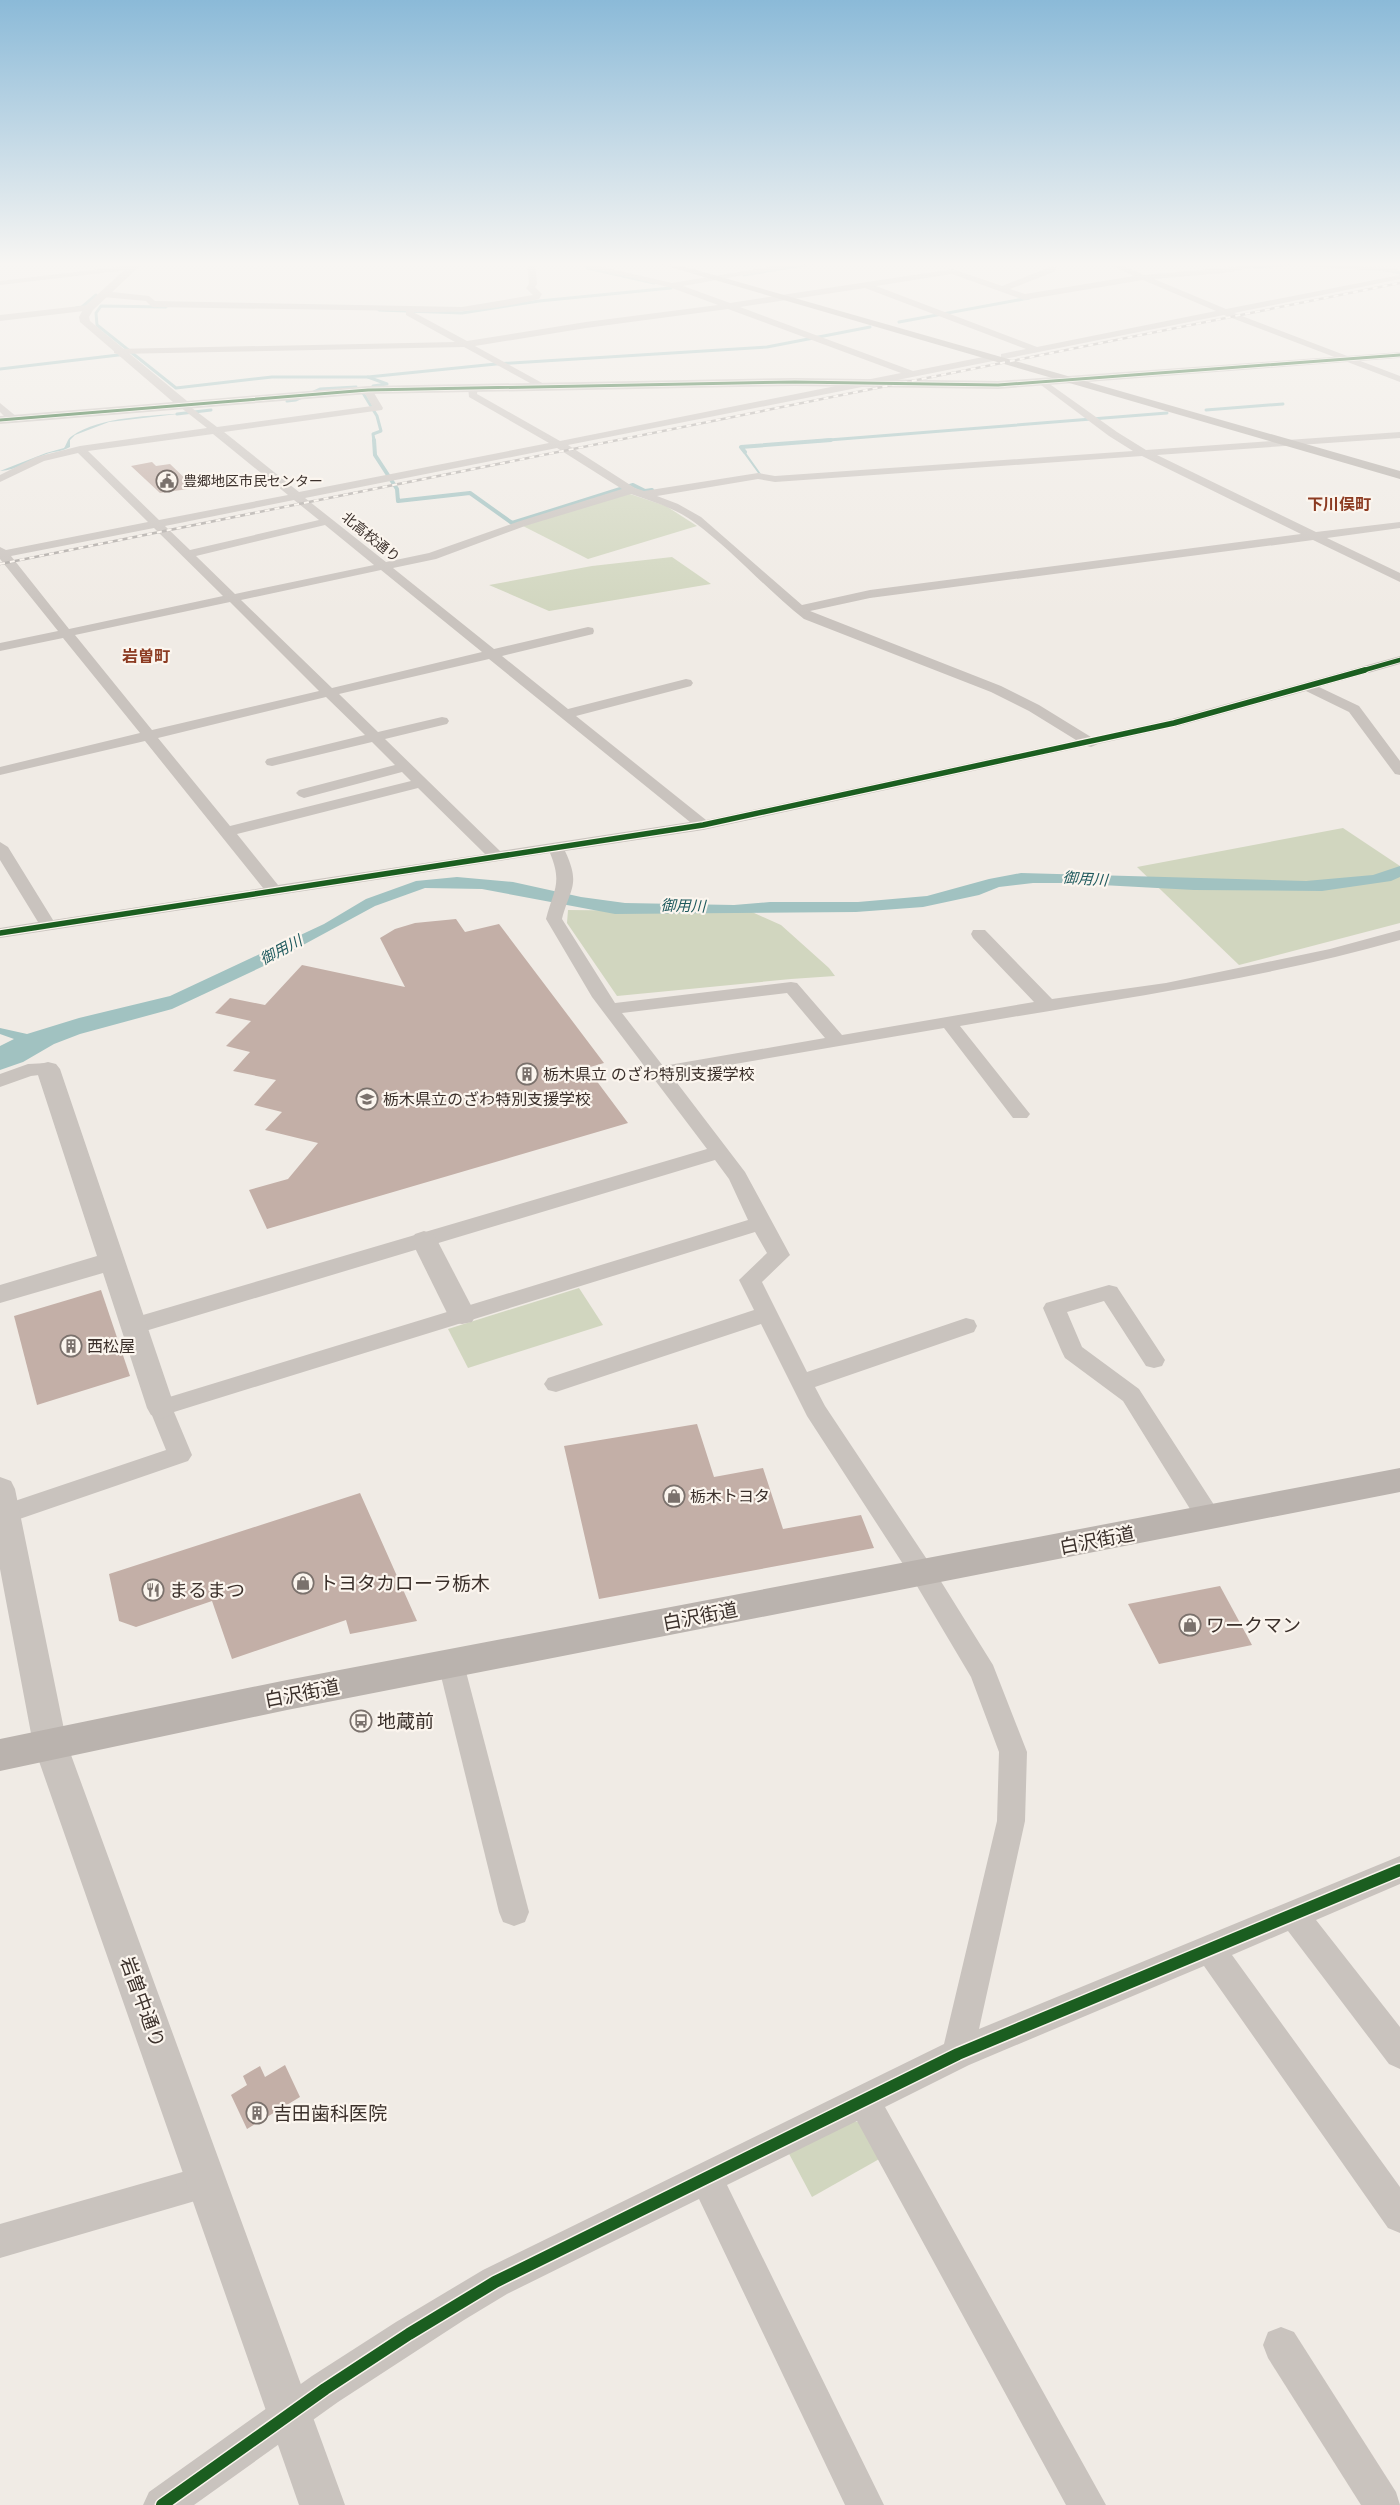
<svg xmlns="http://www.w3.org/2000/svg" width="1400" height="2505" viewBox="0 0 1400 2505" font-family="'Archivo Narrow','Noto Sans JP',sans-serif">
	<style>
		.green { fill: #d1d6bf }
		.water { fill: #a1c2c1 }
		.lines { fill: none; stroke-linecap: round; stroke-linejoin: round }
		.stream-far1 { stroke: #a1c2c1; stroke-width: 3 }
		.stream { stroke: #a1c2c1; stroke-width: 4 }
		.building { fill: #c3afa7 }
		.minor { fill: #c9c3be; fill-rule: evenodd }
		.tertiary { fill: #c9c3be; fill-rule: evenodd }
		.secondary { fill: #bab3ae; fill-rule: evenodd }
		.trunk { fill: #b4aea8; fill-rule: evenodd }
		.rail-casing { stroke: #b1aca8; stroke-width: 2.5 }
		.rail { stroke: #fbf5ee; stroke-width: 2; stroke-dasharray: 5; stroke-linecap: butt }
		.cycleway-far3-casing { stroke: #fbf5ee; stroke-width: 4.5 }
		.cycleway-far2-casing { stroke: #fbf5ee; stroke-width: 6 }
		.cycleway-far1-casing { stroke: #fbf5ee; stroke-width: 8 }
		.cycleway-casing { stroke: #fbf5ee; stroke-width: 15 }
		.cycleway-far3 { stroke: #1b5e20; stroke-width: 3 }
		.cycleway-far2 { stroke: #1b5e20; stroke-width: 4.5 }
		.cycleway-far1 { stroke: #1b5e20; stroke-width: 5.5 }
		.cycleway { stroke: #1b5e20; stroke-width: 12 }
		.labels { text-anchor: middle; stroke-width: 4.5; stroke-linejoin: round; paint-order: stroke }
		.far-poi-label { font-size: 14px; fill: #3b302b; stroke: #fbf5ee; text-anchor: start }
		.far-street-label { font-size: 14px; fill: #3b302b; stroke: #fbf5ee }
		.far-water-label { font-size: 15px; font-style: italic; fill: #1f5a5e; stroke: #fbf5ee }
		.far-quarter-label { font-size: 16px; font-weight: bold; fill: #8c3b22; stroke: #fbf5ee }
		.poi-label { font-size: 16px; fill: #3b302b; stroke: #fbf5ee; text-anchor: start }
		.near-street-label { font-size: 19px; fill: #3b302b; stroke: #fbf5ee }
		.near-poi-label { font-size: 19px; fill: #3b302b; stroke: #fbf5ee; text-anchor: start }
	</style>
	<rect width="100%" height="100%" fill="#f0ebe5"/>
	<!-- green -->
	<g class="green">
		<polygon points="627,493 666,506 697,526 588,559 523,526"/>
		<polygon points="672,557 711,584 549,611 489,585 592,566"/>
		<polygon points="1343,828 1400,866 1400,923 1239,965 1137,867"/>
		<polygon points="568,910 752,912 781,925 829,968 835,976 791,979 617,996 567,923"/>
		<polygon points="579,1288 603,1325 468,1368 448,1329"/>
		<polygon points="845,2119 862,2123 881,2158 812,2197 787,2150"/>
	</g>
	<!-- water -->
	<g class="water">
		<path d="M 186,413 L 109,422 L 75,435 L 70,440 L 70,447 C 62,452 53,451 44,455 C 29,461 17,470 0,471 L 46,453 L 64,448 C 67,444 67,439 72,436 C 100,416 153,416 186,413 Z"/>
		<polygon points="1167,413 742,447 761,474 758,473 739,447"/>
		<polygon points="1400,866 1400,877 1391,881 1322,891 1194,890 1065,883 1033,883 999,887 979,895 923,907 856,912 615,914 482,889 425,888 375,906 268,964 172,1009 80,1034 54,1044 23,1062 0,1070 0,1046 14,1039 0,1034 0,1028 27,1034 79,1018 170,996 324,924 366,899 416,881 457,877 513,882 581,897 625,903 734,905 770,902 858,902 927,896 989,879 1021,873 1306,881 1373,875"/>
	</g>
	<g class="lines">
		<!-- stream-far1 -->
		<g class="stream-far1">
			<polyline points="1255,267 1296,264"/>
			<polyline points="587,268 654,283"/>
			<polyline points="1387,270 1400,273"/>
			<polyline points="744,275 817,263"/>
			<polyline points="166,307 101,306 96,313 97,325 176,388 272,377 368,377"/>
			<polyline points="76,308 82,307 96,295"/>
			<polyline points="379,310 462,313 539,301 671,288"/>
			<polyline points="899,322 1029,298"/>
			<polyline points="0,369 127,354"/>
			<polyline points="373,386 387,384 368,377 496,364 767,347 870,327"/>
			<polyline points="363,393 377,416 381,431 373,434 374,441"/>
			<polyline points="287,401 296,400 320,389 356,387"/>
			<polyline points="1206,410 1283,404"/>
			<polyline points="177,414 211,410"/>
			<polyline points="816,441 1167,413"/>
		</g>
		<!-- stream -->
		<g class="stream">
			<polyline points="374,440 375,455 397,489 398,501 470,493 512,523 633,485 645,491 652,490"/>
			<polyline points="745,452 741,447 831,440"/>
		</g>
	</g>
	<!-- building -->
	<g class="building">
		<polygon points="152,462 156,466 170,464 195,488 160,493 131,466"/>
		<polygon points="456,919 465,932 499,924 604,1063 587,1068 628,1123 267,1229 249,1190 288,1179 318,1143 265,1130 282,1112 254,1105 276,1080 233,1071 250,1052 226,1046 251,1021 215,1013 230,998 265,1005 302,965 405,987 380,938 395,929 415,923"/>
		<polygon points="101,1290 130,1376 37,1405 14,1316"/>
		<polygon points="697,1424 714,1477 763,1468 783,1529 861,1515 874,1548 599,1599 564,1446"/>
		<polygon points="360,1493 417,1621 350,1634 346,1620 232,1659 212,1601 136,1627 119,1621 109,1574"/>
		<polygon points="1220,1586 1252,1645 1159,1664 1128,1604"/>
		<polygon points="285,2065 300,2097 247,2129 231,2095 247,2085 243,2076 260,2066 265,2077"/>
	</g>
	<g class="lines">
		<!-- minor -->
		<g class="minor">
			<path d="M 527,263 L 535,263 L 537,284 L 535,287 L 542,294 L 539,299 C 494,310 459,313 413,312 L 467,341 L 586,322 L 718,305 L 672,288 L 571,263 L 586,263 L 672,283 L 793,263 L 812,263 L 683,286 L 730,303 L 953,269 L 1002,286 L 1050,267 L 1056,267 L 1056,271 L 1010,289 L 1025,294 L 1134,276 L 1106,263 L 1117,263 L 1144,275 L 1276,263 L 1224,273 L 1154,279 L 1226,309 L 1400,275 L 1400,279 L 1234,313 L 1400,376 L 1400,382 L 1224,315 L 1004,359 L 1001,358 L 1001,354 L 1026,349 L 865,288 L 740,307 L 913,371 L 993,355 L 998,358 L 993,361 L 568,445 L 635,488 L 644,491 L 758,473 L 775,476 L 1133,451 L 1109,436 L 1041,385 L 1039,383 L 1044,380 L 1117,432 L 1146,450 L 1400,432 L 1400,438 L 1157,455 L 1316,532 L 1400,522 L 1400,528 L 1327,538 L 1400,573 L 1400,582 L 1313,540 L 870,598 L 810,611 L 1001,686 L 1039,705 L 1091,737 L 1172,719 L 1400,656 L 1400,664 L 1319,687 L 1359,706 L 1400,761 L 1400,775 L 1395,774 L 1349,712 L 1306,691 L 1179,726 L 1098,744 L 1091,747 L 1087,746 L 703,830 L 565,851 C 581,885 570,888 562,919 L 615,1003 L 791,982 L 797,983 L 842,1035 L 1034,1002 L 973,938 L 971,934 L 973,930 L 985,930 L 1052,999 L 1166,983 L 1330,949 L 1400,930 L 1400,940 C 1256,981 1108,1000 960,1026 L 1030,1114 L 1027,1118 L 1013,1118 L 944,1028 L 671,1075 L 745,1172 L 790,1255 L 762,1282 L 807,1372 L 966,1318 L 974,1320 L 977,1326 L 974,1332 L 815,1387 L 825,1406 L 932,1567 L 993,1665 L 1027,1752 L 1025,1821 L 979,2029 L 1400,1856 L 1400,1884 L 1316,1920 L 1400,2027 L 1400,2069 L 1389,2064 L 1288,1931 L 1232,1955 L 1400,2187 L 1400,2233 L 1388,2228 L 1204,1966 L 969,2065 L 885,2107 L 1106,2505 L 1066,2505 L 857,2121 L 727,2185 L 884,2505 L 845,2505 L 699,2199 L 507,2294 L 464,2320 L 338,2402 L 194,2505 L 143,2505 L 149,2492 L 312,2376 L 396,2322 L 483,2270 L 944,2044 L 997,1821 L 999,1752 L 971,1677 L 914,1581 L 807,1416 L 761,1324 L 556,1392 L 548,1390 L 544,1384 L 548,1378 L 754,1310 L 739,1280 L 767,1253 L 755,1232 L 174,1412 L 192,1455 L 188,1461 L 5,1524 L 0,1522 L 0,1506 L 166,1450 L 149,1408 L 153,1402 L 748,1220 L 729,1179 L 715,1160 L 142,1332 L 134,1334 L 126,1332 L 123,1326 L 126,1320 L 707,1149 L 592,997 L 546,919 C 553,891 563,884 550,853 L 0,938 L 0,928 L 38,922 L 0,860 L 0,842 L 8,847 L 53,920 L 263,888 L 145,741 L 0,775 L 0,767 L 140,733 L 63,638 L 0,651 L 0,643 L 58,631 L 0,559 L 0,547 L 6,550 L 148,522 L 78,453 L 44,461 L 0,482 L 0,475 L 36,457 L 80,446 L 207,428 L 180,407 L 179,405 L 184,402 L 217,427 L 372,406 L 363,390 L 371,388 L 383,408 L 382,410 L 224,432 L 299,492 L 549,443 L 469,397 L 468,387 L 473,384 L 478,387 L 477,394 L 560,441 L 901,373 L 728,309 L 586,328 L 475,346 L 544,384 L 546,386 L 541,389 L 464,347 L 117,354 L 114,353 L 114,349 L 455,342 L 406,315 L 406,311 L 152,307 L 146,301 L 103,297 L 99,294 L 103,291 L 149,296 L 155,301 L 462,307 L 533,295 L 526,288 L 529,284 ZM 952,274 L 1024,300 L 1143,280 L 1216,311 L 1037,347 L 876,286 ZM 213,434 L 288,495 L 159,520 L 88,451 ZM 557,448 L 622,489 L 517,522 L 429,553 L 386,562 L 305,498 ZM 1142,456 L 1301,534 L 870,590 L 802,605 L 701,517 L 678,504 L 657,496 L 758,479 L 775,482 ZM 631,494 C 651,501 675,508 694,522 C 733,551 766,589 804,619 L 991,692 L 1029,711 L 1076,740 L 706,820 L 576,716 L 691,686 L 693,683 L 691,680 L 686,679 L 568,709 L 502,656 L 593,634 L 594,631 L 593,628 L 588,627 L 494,649 L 393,568 L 436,559 L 525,526 ZM 294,500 L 319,520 L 190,550 L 165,526 ZM 325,525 L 374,565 L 235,594 L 196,556 ZM 154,528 L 223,596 L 69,629 L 11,556 ZM 381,570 L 482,652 L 332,688 L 241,600 ZM 230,602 L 319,691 L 152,730 L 75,635 ZM 489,659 L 690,822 L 500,851 L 385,739 L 447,724 L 449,721 L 447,718 L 442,717 L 378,732 L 339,694 ZM 326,697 L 365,735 L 267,759 L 265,762 L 267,765 L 272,766 L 372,742 L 395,765 L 299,790 L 296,793 L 299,796 L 304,798 L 402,772 L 411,781 L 230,826 L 158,738 ZM 418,788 L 485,854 L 278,885 L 237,834 ZM 787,993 L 825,1038 L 663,1066 L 622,1013 Z"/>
			<polygon points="1285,263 1395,268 1399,270 1395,272 1289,265"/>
			<polygon points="133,265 137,267 136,269 0,285 0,281"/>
			<polygon points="89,305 93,308 92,310 0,321 0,315"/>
			<polygon points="0,403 17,417 17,421 9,421 0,412"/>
			<polygon points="48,1063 55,1065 57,1069 55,1073 31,1076 0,1087 0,1074 28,1064"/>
			<polygon points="1109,1285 1117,1287 1165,1360 1162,1366 1154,1368 1146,1366 1104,1301 1067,1312 1082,1347 1139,1389 1218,1511 1221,1518 1218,1525 1209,1528 1200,1525 1123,1401 1065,1358 1062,1352 1043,1308 1046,1303"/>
			<polygon points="451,1653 460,1656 464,1664 529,1912 525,1922 514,1926 503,1922 499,1912 438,1664 442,1656"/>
			<polygon points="207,2165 219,2170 224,2182 219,2194 0,2258 0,2224"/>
			<polygon points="1281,2327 1294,2332 1396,2492 1400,2505 1361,2505 1268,2358 1263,2345 1268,2332"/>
		</g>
		<!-- tertiary -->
		<g class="tertiary">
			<polygon points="132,263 143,263 93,310 89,317 90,321 187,401 368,386 795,378 998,381 1400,352 1400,358 998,389 795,386 368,394 0,424 0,416 173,402 80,322 79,317 85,306"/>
			<polygon points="48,1062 56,1064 60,1069 175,1408 171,1415 161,1419 151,1415 147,1408 103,1273 0,1303 0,1285 97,1256 36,1069 40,1064"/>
			<polygon points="424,1231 433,1234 437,1240 476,1315 472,1322 462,1324 452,1322 448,1315 411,1240 415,1234"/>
			<polygon points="0,1477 11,1481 15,1489 67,1744 345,2505 299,2505 33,1744 0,1569"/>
		</g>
		<!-- secondary -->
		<polygon class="secondary" points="1400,1468 1400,1492 287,1710 0,1771 0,1739 287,1680"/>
		<!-- trunk -->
		<polygon class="trunk" points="656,263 672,263 1400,471 1400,479"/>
		<!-- rail casing -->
		<g class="rail-casing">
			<polyline id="rail" points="0,564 1400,283"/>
		</g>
		<!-- rail -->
		<use href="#rail" class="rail"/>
		<!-- cycleway-far3 casing -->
		<g class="cycleway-far3-casing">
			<polyline id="cycleway-far3" points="0,420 368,390 795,382 998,385 1400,355"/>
		</g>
		<!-- cycleway-far2 casing -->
		<g class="cycleway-far2-casing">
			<polyline id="cycleway-far2" points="1361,671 1400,660"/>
		</g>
		<!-- cycleway-far1 casing -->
		<g class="cycleway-far1-casing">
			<polyline id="cycleway-far1" points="0,933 703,825 1174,723 1365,670"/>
		</g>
		<!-- cycleway casing -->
		<g class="cycleway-casing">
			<polyline id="cycleway" points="162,2505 325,2389 409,2334 495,2282 958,2054 1400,1870"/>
		</g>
		<!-- cycleway-far3 -->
		<use href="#cycleway-far3" class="cycleway-far3"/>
		<!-- cycleway-far2 -->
		<use href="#cycleway-far2" class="cycleway-far2"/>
		<!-- cycleway-far1 -->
		<use href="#cycleway-far1" class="cycleway-far1"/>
		<!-- cycleway -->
		<use href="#cycleway" class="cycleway"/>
	</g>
	<!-- sky -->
	<linearGradient id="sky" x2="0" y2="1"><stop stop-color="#8bbad8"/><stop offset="0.43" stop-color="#f8f6f3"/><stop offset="1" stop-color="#f8f6f3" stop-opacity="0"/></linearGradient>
	<rect width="1400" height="614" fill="url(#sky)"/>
	<!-- icons -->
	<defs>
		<g id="civic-ring" transform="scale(1.125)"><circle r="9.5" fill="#fbf5ee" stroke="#7a716c" stroke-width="1.5"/><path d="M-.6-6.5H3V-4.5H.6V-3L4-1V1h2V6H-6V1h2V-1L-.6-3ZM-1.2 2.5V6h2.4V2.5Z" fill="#7a716c"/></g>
		<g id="building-ring" transform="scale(1.125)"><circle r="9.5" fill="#fbf5ee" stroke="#7a716c" stroke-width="1.5"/><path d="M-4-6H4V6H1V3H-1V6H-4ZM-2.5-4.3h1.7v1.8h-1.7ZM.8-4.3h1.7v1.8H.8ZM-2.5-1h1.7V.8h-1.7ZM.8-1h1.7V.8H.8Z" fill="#7a716c"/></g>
		<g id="school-ring" transform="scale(1.125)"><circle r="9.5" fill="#fbf5ee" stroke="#7a716c" stroke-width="1.5"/><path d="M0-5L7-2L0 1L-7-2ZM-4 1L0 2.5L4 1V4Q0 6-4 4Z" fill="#7a716c"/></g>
		<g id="shop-ring" transform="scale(1.125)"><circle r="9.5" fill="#fbf5ee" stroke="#7a716c" stroke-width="1.5"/><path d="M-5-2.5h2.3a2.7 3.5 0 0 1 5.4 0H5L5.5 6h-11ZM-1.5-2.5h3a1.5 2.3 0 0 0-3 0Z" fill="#7a716c"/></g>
		<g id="restaurant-ring" transform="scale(1.125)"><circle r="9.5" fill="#fbf5ee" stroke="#7a716c" stroke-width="1.5"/><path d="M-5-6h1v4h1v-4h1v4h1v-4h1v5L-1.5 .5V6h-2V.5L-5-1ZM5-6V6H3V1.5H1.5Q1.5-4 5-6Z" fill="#7a716c"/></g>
		<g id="bus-ring" transform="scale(1.125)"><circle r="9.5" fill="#fbf5ee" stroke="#7a716c" stroke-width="1.5"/><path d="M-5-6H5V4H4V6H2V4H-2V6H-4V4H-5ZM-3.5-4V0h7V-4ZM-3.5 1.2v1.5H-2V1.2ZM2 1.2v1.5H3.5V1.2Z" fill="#7a716c"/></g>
	</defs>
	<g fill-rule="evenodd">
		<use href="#civic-ring" x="167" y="481"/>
		<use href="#building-ring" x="527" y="1074"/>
		<use href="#school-ring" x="367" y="1099"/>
		<use href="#building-ring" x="71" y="1346"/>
		<use href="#shop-ring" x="674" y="1496"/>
		<use href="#shop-ring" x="303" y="1583"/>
		<use href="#restaurant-ring" x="153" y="1590"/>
		<use href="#shop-ring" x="1190" y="1625"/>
		<use href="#bus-ring" x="361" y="1721"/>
		<use href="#building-ring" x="257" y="2113"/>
	</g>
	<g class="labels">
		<!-- far-poi labels -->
		<g class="far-poi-label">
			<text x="183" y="486">豊郷地区市民センター</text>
		</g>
		<!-- far-street labels -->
		<g class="far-street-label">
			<text transform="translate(371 537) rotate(39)" y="5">北高校通り</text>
		</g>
		<!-- far-water labels -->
		<g class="far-water-label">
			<text transform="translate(1085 879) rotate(4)" y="5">御用川</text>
			<text transform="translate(683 906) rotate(1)" y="5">御用川</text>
			<text transform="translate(281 950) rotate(-28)" y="5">御用川</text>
		</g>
		<!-- far-quarter labels -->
		<g class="far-quarter-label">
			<text x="1339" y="510">下川俣町</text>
			<text x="146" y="662">岩曽町</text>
		</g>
		<!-- poi labels -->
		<g class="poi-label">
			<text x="543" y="1080">栃木県立 のざわ特別支援学校</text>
			<text x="383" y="1105">栃木県立のざわ特別支援学校</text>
			<text x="87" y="1352">西松屋</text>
			<text x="690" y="1502">栃木トヨタ</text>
		</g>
		<!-- near-street labels -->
		<g class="near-street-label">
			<text transform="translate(1097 1540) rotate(-11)" y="7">白沢街道</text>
			<text transform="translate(700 1616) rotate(-11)" y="7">白沢街道</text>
			<text transform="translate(302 1693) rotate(-11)" y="7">白沢街道</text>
			<text transform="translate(143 2002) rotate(70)" y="7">岩曽中通り</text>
		</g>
		<!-- near-poi labels -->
		<g class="near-poi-label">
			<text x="319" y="1590">トヨタカローラ栃木</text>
			<text x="169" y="1597">まるまつ</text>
			<text x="1206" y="1632">ワークマン</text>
			<text x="377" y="1728">地蔵前</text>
			<text x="273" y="2120">吉田歯科医院</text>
		</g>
	</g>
</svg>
